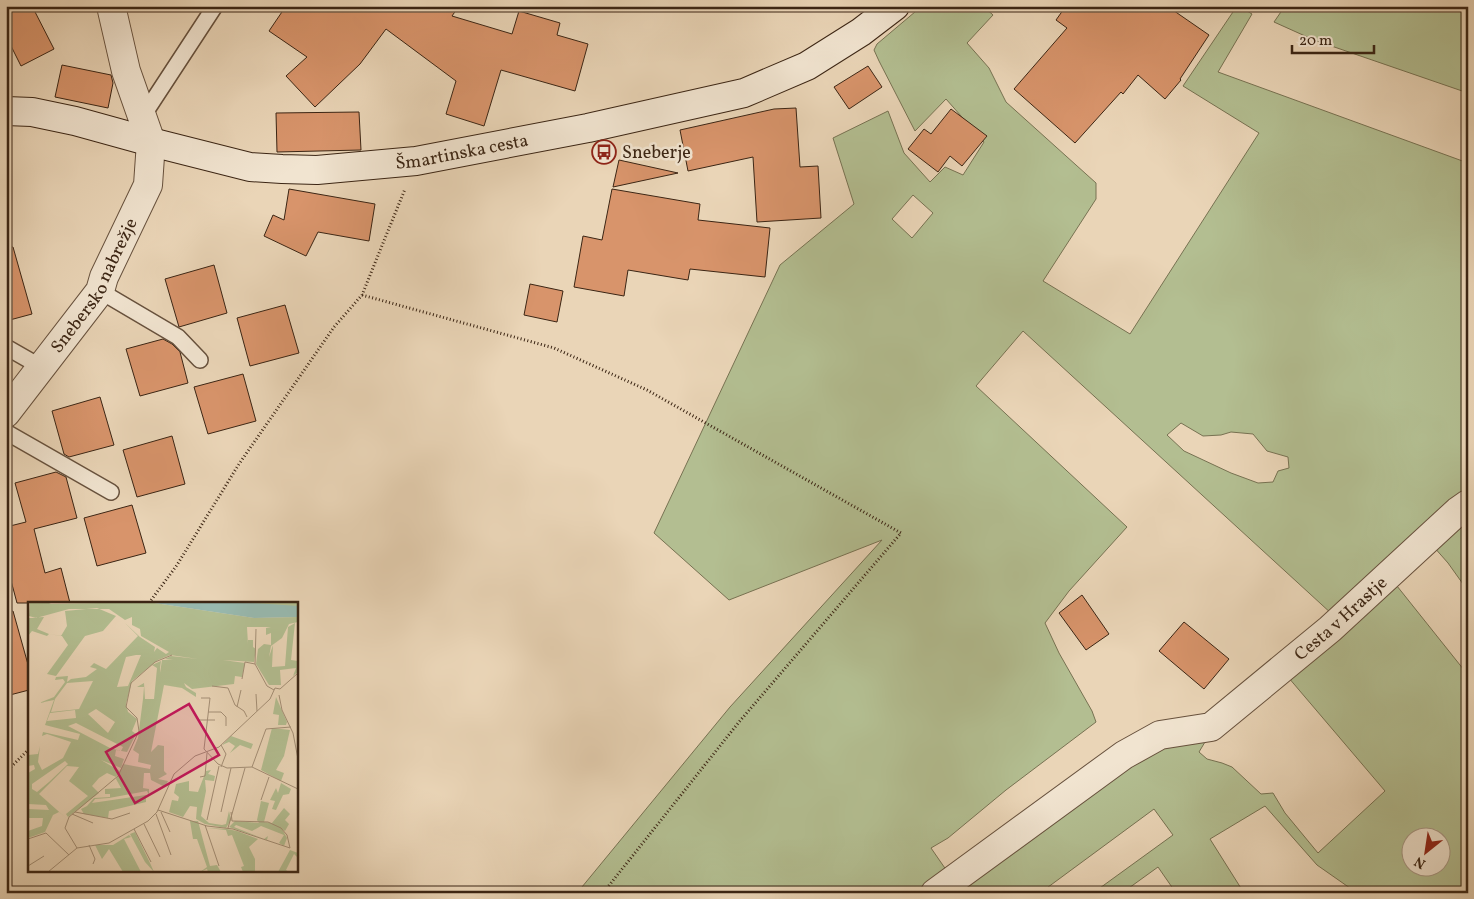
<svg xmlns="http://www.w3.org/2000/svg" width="1474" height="899" viewBox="0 0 1474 899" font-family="Vollkorn,serif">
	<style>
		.green { fill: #b3be91; stroke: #777252; fill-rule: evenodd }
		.building { fill: #d8946b; stroke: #3b2514 }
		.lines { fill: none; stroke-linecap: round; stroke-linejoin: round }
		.lane-casing { stroke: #67513d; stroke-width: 18 }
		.street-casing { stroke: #67513d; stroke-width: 30 }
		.secondary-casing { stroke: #3b2514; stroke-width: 30 }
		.path { stroke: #3b2514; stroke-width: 3; stroke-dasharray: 1 2.5; stroke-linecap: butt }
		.lane { stroke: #f1e4d0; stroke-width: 15 }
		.street { stroke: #f1e4d0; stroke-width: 28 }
		.secondary { stroke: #f1e4d0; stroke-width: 28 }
		.labels { text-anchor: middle; stroke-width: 5; stroke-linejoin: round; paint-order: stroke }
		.street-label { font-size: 18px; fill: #3b2514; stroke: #f1e4d0 }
		.poi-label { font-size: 18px; fill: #3b2514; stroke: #f1e4d0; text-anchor: start }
		.inset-road { fill: none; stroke: #a48f76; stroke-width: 1 }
		.view { fill: #c2185b; fill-opacity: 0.15; stroke: #c2185b; stroke-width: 2.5 }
		.inset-edge { fill: none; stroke: #3b2514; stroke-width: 2.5 }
	</style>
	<rect width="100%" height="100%" fill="#ead5b7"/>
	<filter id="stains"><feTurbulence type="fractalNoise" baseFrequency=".004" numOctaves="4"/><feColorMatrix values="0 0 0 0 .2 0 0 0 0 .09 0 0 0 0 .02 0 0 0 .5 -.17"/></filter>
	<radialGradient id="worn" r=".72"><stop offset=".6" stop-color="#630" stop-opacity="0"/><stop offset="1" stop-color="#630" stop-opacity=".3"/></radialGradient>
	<!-- green -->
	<g class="green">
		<path d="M 922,6 L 983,6 L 993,15 L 967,43 L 989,68 L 1006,102 L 1096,183 L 1096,199 L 1043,281 L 1130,334 L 1259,133 L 1183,86 L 1237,6 L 1239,6 L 1252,14 L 1218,72 L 1468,163 L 1468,493 L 1333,615 L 1023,331 L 976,386 L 1127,527 L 1069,591 L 1045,623 L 1059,653 L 1092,711 L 1096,722 L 1006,790 L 948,838 L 931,848 L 949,874 L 921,893 L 577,893 L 730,707 L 882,540 L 729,600 L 654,533 L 780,265 L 854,204 L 833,138 L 888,111 L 904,153 L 930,182 L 945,167 L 963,175 L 984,142 L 946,99 L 915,131 L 879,61 L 874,50 L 877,44 ZM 913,195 L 933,213 L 912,238 L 892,219 ZM 1181,423 L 1203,436 L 1221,435 L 1231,432 L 1253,434 L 1267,451 L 1288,457 L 1289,468 L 1278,471 L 1273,482 L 1258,483 L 1231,473 L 1184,451 L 1167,435 Z"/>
		<polygon points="1285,6 1468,6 1468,93 1314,40 1274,22"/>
		<polygon points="1468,516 1468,591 1448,563 1433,546"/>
		<path d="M 1393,581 L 1468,675 L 1468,893 L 1357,893 L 1317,865 L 1265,806 L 1210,839 L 1244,893 L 1176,893 L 1158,867 L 1122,893 L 1093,893 L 1173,835 L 1154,809 L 1040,893 L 944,893 L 1155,748 L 1200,739 L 1205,742 L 1199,752 L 1207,759 L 1222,763 L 1232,767 L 1261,794 L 1273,793 L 1285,813 L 1318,853 L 1385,791 L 1288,677 ZM 1412,836 L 1442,836 L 1442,866 L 1412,866 Z"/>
	</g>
	<!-- building -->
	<g class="building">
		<polygon points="17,6 32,6 54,49 21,66 6,36 6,12"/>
		<polygon points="286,6 459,6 452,16 512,34 519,11 560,23 557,35 588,44 575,91 501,70 484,126 446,114 456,81 386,29 360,64 315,107 286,76 307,57 269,31"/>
		<polygon points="1066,6 1167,6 1209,35 1180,79 1181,80 1165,99 1138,75 1123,94 1121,92 1075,143 1014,89 1067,28 1056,20"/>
		<polygon points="62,65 111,75 113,83 108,108 55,97"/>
		<polygon points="868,66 882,87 849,109 834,87"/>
		<polygon points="796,108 800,167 818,166 821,218 757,222 753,157 688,171 680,130 774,109"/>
		<polygon points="951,109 987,136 962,166 950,156 938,172 908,149 924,129 931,134"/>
		<polygon points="359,112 361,150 277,152 276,113"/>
		<polygon points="619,160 678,173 613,187"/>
		<polygon points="289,189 375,204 369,241 318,232 306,256 264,236 273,215 284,220"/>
		<polygon points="612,189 700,204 698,220 770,228 765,277 690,269 688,280 628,270 624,296 574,287 583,236 602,240"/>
		<polygon points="6,247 13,247 32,314 6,321"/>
		<polygon points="214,265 227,313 179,327 165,279"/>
		<polygon points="530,284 563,291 557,322 524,315"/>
		<polygon points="285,305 299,353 250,366 237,318"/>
		<polygon points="163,339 172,344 180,352 188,383 140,396 126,349"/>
		<polygon points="243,374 256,421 208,434 194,387"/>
		<polygon points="100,397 114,445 69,457 64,454 52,411"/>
		<polygon points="172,436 185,484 137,497 123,450"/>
		<polygon points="56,472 66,477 77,518 34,529 45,573 61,568 70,603 17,603 6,562 6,527 26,522 15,483"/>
		<polygon points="132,505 146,553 97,566 84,518"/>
		<polygon points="1082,595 1109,634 1086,650 1059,613"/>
		<polygon points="13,611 29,668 29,690 6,696 6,612"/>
		<polygon points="1184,622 1229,659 1204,689 1159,651"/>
	</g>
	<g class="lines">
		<!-- lane casing -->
		<g class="lane-casing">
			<g id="lane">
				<polyline points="141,119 215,6"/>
				<polyline points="100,291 178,337 200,360"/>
				<polyline points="6,347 41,367"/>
				<polyline points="6,432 111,492"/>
			</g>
		</g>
		<!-- street casing -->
		<g class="street-casing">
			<g id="street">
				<path id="s1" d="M 6,413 L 100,291 L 104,277 L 148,185 L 151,142 L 126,71 L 111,6"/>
				<path id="s2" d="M 935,893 L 1124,755 L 1160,735 L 1211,727 L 1330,629 L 1458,511 L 1468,504"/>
			</g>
		</g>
		<!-- secondary casing -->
		<g class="secondary-casing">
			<g id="secondary">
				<path id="s3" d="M 6,111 L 32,112 L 75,121 L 151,142 L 250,167 L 282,169 L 317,170 L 416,161 L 588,128 L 744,93 L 807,66 L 861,32 L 895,6"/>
			</g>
		</g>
		<!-- path -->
		<g class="path">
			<polyline points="362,295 554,348 647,390 901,533 739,722 603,893"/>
			<polyline points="149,603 177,565 239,464 334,327 362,295 405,189"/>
			<polyline points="6,772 29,749"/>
		</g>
		<!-- lane -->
		<use href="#lane" class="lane"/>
		<!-- street -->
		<use href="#street" class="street"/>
		<!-- secondary -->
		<use href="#secondary" class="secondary"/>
	</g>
	<!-- icons -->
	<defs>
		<g id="bus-ring" transform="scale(1.25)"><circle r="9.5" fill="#f1e4d0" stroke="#8f2418" stroke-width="1.5"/><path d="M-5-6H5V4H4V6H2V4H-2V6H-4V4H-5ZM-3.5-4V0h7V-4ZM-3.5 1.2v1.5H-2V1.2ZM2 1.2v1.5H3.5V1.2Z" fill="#8f2418"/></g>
	</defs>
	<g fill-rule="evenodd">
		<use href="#bus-ring" x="604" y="152"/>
	</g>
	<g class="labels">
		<!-- street labels -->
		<g class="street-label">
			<text dy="6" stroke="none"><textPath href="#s3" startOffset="464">Šmartinska cesta</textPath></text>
			<text dy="6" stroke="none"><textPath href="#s1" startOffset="156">Snebersko nabrežje</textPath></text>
			<text dy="6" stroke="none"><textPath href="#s2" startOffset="496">Cesta v Hrastje</textPath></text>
		</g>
		<!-- poi labels -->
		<g class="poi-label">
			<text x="622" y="158">Sneberje</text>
		</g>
	</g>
	<!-- overview -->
	<g transform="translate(28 602)">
		<rect width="270" height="270" fill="#ead5b7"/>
		<path d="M 25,0 L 21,2 L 120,0 L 226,16 L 270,15 L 270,20 L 261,22 L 254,36 L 243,44 L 241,55 L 245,43 L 244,65 L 257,64 L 260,25 L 267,21 L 263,58 L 270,59 L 270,70 L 265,74 L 268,66 L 252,68 L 253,83 L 241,83 L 228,62 L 230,47 L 236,42 L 243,43 L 243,31 L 238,33 L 238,26 L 243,25 L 219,25 L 220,42 L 220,38 L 225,38 L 225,45 L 228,47 L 226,60 L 195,58 L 217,61 L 214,75 L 207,74 L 206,82 L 164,87 L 156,81 L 158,85 L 168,91 L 168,95 L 154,86 L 136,83 L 123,150 L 130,143 L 136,144 L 136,169 L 139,172 L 130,177 L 140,179 L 137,185 L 123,178 L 122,171 L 116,171 L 115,186 L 121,187 L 121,193 L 119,189 L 81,196 L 67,197 L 64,201 L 118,193 L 118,200 L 81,209 L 80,216 L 56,212 L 53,207 L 59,204 L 66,196 L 82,195 L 82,192 L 77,192 L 77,187 L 93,186 L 88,177 L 95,162 L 122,167 L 123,163 L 110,160 L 111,152 L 105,148 L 110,136 L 115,97 L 116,85 L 109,85 L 116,81 L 117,97 L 126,97 L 129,66 L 124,63 L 133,59 L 132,66 L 132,71 L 134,58 L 145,58 L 137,57 L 143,54 L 170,57 L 142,53 L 130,58 L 104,79 L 98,102 L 100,110 L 109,117 L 104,129 L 108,132 L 99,150 L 88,148 L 87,154 L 96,157 L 93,166 L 73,158 L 92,169 L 88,175 L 79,171 L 71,176 L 64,184 L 71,191 L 40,215 L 38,212 L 60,194 L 41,179 L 51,165 L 39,164 L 11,192 L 38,216 L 31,210 L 25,213 L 17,230 L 0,236 L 0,229 L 14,224 L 15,216 L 0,216 L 0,207 L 21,208 L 18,203 L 0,202 L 0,171 L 7,167 L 6,163 L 0,164 L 0,153 L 10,152 L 12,144 L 10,160 L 14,168 L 35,156 L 43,140 L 19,132 L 14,134 L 15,130 L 50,138 L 52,132 L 17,123 L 26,98 L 11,101 L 26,95 L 37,80 L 35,77 L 27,78 L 28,75 L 40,74 L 39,80 L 43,77 L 58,75 L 69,67 L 62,65 L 66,61 L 78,67 L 110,34 L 97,21 L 112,35 L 127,45 L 126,50 L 129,46 L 138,52 L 141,50 L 113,34 L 112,27 L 104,23 L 104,15 L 97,18 L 81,7 L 41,7 L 8,16 L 1,14 L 2,1 ZM 108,53 L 113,53 L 100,84 L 89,85 L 98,55 ZM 65,79 L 51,107 L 23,110 L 27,97 L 39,81 ZM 68,107 L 87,120 L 80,131 L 60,112 ZM 47,108 L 48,116 L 19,119 L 22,111 ZM 48,121 L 95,145 L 93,149 L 82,146 L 40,124 ZM 37,159 L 40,162 L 21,180 L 9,190 L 4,187 L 4,182 ZM 210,0 L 270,0 L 270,4 L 249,5 ZM 69,6 L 88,14 L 75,29 L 57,34 L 28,74 L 19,72 L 40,43 L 34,34 L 21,32 L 33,34 L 39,24 L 37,9 ZM 16,15 L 9,27 L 21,32 L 19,34 L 4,29 L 0,34 L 0,16 ZM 248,95 L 259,120 L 258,123 L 250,123 L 251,113 L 245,112 ZM 244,126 L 262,128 L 256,154 L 248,168 L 256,171 L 253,179 L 233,168 ZM 203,134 L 225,142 L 223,147 L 212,143 L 202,151 L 207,144 L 201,140 L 194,143 ZM 183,168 L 180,172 L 187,174 L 186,179 L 177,178 L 178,189 L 173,214 L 181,221 L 194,223 L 198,222 L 201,209 L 203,218 L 198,226 L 177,222 L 168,217 L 169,205 L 162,204 L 155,215 L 141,210 L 144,198 L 150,199 L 151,195 L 146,191 L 148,182 L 161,179 L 161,189 L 170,190 L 178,169 ZM 253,181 L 263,187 L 261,192 L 255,193 L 248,208 L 244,207 L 247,199 L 242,198 L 248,186 L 250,191 ZM 233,199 L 241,201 L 236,220 L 244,221 L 256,206 L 262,212 L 257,218 L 261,222 L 257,229 L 254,227 L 259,236 L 256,244 L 251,241 L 256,233 L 233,224 L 224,229 L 208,223 L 206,225 L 236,237 L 240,234 L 239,238 L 201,225 L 207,219 L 231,221 L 229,218 ZM 162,219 L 170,219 L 182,264 L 189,263 L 193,270 L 180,270 L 179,267 L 172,270 L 179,265 L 169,237 L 165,237 ZM 179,226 L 199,227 L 209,229 L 230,237 L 221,245 L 227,257 L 227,270 L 215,270 L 213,265 L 216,264 L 204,233 L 200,234 L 198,228 ZM 107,230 L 122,261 L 126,270 L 117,260 L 102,232 ZM 101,233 L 103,235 L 96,237 L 113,270 L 95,270 L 81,247 L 74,257 L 67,243 L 85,243 ZM 262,248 L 270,251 L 270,256 L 266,252 L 258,268 L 261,270 L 250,270 Z" fill="#b3be91" fill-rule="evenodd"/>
		<path d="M 120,0 L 210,0 L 270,4 L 270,15 L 226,16 Z" fill="#98b9af"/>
		<path class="inset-road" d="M 227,62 L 228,27M 214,77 L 217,60 L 227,62 L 239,84 L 246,88M 184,84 L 200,86 L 207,103 L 216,109 L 219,115M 228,92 L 229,109M 251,93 L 254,108 L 265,131 L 270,157M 173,96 L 182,96 L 176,147 L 190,162 L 199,166 L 224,165 L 270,187M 209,105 L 213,88M 180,110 L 193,110 L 198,115 L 198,124M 170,118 L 187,118M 193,143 L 198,152 L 193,165M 224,165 L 238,127 L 263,125M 172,175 L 177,174 L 179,151M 233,198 L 241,175M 130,208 L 179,224 L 205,227 L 262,246 L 259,233 L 253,226 L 240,220 L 204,219 L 203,210M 47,210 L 84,217 L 102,211M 133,210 L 142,230M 193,210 L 203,166M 44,212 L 65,221M 128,212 L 143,253M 179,218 L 191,164M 116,222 L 132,255M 177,223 L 191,264M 200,226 L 217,166M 106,227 L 123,260M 0,237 L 18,231 L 41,253M 61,243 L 67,257 L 65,262M 49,246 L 37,226 L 41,215 L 90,174 L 111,129 L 109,116 L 98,105 L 103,81 L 127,60 L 144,53M 0,264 L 16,254M 20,270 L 49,246 L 81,241 L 120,219 L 129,210 L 146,172 L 167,154 L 191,145 L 242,97 L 247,86 L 252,87 L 270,71"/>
		<path class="view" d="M 161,102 L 191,153 L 107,201 L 78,150 Z"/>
		<rect width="270" height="270" class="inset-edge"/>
	</g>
	<!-- margin -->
	<rect width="1474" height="899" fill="none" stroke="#ead5b7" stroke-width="25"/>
	<rect x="8" y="8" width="1459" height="884" fill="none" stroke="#3b2514" stroke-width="2.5"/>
	<rect x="12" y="12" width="1449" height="874" fill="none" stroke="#3b2514"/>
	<!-- north arrow -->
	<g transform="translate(1426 852) rotate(210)"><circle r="24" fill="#f1e4d0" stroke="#a89885"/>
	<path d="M0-4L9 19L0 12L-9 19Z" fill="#8f2418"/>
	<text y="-8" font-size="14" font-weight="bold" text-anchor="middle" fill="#3b2514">N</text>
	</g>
	<!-- scale -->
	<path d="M1292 45v8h82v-8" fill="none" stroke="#3b2514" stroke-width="2.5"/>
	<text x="1299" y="45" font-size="15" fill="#3b2514" stroke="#f1e4d0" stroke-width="4" paint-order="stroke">20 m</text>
	<rect width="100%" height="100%" filter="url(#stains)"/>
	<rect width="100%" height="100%" fill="url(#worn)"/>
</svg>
